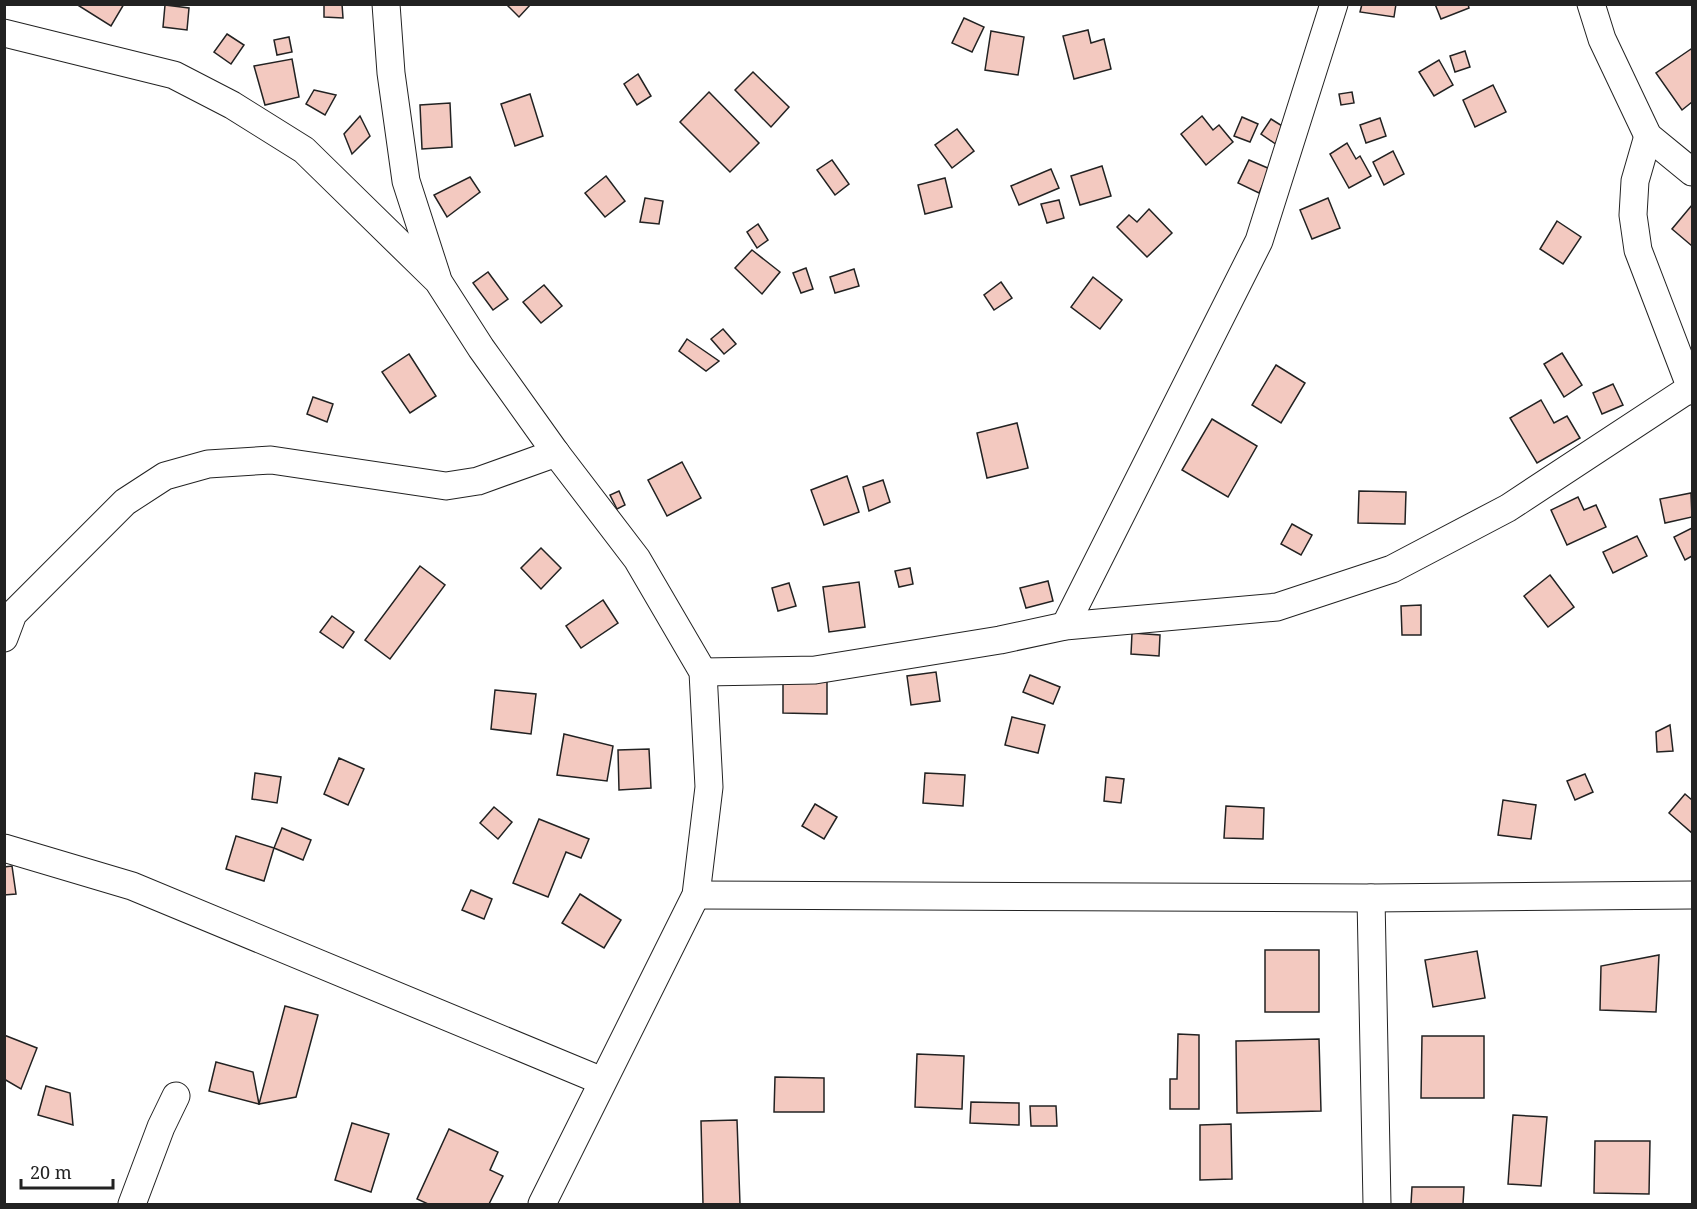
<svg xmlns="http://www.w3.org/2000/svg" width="1697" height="1209" viewBox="0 0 1697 1209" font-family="'Noto Serif',serif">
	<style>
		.building { fill: #f3c9c0; stroke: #222; stroke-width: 1.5 }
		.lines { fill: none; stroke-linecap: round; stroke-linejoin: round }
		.minor-casing { stroke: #222; stroke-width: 29 }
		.minor { stroke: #fff; stroke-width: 27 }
	</style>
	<rect width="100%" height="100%" fill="#fff"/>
	<!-- building -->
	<g class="building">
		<polygon points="76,4 124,4 111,26"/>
		<polygon points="324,4 342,4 343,18 324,17"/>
		<polygon points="506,4 531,4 519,17"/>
		<polygon points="1362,4 1396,4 1394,17 1360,12"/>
		<polygon points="1435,4 1468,4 1469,8 1441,19"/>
		<polygon points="165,5 189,8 187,30 163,27"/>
		<polygon points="964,18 984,27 972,52 952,43"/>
		<polygon points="1088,30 1091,43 1104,39 1111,69 1074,79 1063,36"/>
		<polygon points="991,31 1024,37 1018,75 985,70"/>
		<polygon points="227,34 244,45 231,64 214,52"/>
		<polygon points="289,37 292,52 277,55 274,40"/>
		<polygon points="1691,49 1692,51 1692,102 1682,110 1656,73"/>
		<polygon points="1465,51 1470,67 1455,72 1450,56"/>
		<polygon points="292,59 299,97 265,105 254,66"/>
		<polygon points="1439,60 1453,85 1434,96 1419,72"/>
		<polygon points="753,72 789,107 771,127 735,90"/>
		<polygon points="638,74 651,96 637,105 624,84"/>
		<polygon points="1493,85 1506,112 1475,127 1463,100"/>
		<polygon points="314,90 336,95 325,115 306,104"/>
		<polygon points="709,92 759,143 730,172 680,122"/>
		<polygon points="1352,92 1354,103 1341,105 1339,94"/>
		<polygon points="530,94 543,136 515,146 501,104"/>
		<polygon points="450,103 452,147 422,149 420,105"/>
		<polygon points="360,116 370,136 352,154 344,134"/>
		<polygon points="1202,116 1213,130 1219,125 1233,142 1206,165 1181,134"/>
		<polygon points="1242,117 1258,124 1250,142 1234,136"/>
		<polygon points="1380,118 1386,136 1366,143 1360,125"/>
		<polygon points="1271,119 1287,129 1277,145 1261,134"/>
		<polygon points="957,129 974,151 952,168 935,145"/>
		<polygon points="1347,143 1356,159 1360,156 1371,176 1349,188 1330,154"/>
		<polygon points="1393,151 1404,174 1384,185 1373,162"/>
		<polygon points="832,160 849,184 835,195 817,170"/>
		<polygon points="1249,160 1270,169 1259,193 1238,183"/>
		<polygon points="1102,166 1111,196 1080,205 1071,176"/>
		<polygon points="1051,169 1059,188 1019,205 1011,186"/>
		<polygon points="606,176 625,201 605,217 585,193"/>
		<polygon points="470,177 480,192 447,217 434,195"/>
		<polygon points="945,178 952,207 925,214 918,185"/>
		<polygon points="645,198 663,201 659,224 640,222"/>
		<polygon points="1328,198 1340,228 1312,239 1300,210"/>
		<polygon points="1059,200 1064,218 1047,223 1041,204"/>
		<polygon points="1692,205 1692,246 1672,229"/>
		<polygon points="1149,209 1172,233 1147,257 1117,227 1129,215 1137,222"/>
		<polygon points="1557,221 1581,237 1563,264 1540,249"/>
		<polygon points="758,224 768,240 757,248 747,232"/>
		<polygon points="752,250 780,272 762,294 735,268"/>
		<polygon points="806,268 813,289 801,293 793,273"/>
		<polygon points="854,269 859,286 835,293 830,277"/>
		<polygon points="488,272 508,299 493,310 473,283"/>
		<polygon points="1093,277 1122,300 1100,329 1071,307"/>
		<polygon points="1001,282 1012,298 994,310 984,295"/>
		<polygon points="544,285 562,306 541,323 523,302"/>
		<polygon points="723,329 736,344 724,354 711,339"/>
		<polygon points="687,339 719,361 706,371 679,351"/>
		<polygon points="1562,353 1582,385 1564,397 1544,364"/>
		<polygon points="409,354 436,396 410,413 382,372"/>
		<polygon points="1276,365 1305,383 1281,423 1252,405"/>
		<polygon points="1613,384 1623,405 1602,414 1593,393"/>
		<polygon points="313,397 333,404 327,422 307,414"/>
		<polygon points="1541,400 1554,423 1567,416 1580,438 1537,463 1510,418"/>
		<polygon points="1212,419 1257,446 1228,497 1182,470"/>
		<polygon points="1017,423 1028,468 987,478 977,433"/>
		<polygon points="682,462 701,498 667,516 648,480"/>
		<polygon points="847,476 859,512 824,525 811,490"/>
		<polygon points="883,480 890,502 869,511 863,487"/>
		<polygon points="619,491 625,505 617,509 610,495"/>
		<polygon points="1359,491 1406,492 1405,524 1358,523"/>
		<polygon points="1691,493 1692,517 1665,523 1660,499"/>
		<polygon points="1578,497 1584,510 1596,505 1606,527 1567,545 1551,510"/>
		<polygon points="1292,524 1312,535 1301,555 1281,544"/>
		<polygon points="1692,528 1692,556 1685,560 1674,537"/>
		<polygon points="1637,536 1647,556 1613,573 1603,552"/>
		<polygon points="541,548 561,568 541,589 521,568"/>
		<polygon points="420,566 445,585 390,659 365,640"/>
		<polygon points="910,568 913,584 899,587 895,571"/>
		<polygon points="1550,575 1574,607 1548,627 1524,596"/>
		<polygon points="1048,581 1053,601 1026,608 1020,588"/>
		<polygon points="859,582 865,627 829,632 823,587"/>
		<polygon points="789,583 796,606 778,611 772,588"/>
		<polygon points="603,600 618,623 581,648 566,626"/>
		<polygon points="1421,605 1421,635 1402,635 1401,606"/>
		<polygon points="332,616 354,632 343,648 320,632"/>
		<polygon points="1132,633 1160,635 1159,656 1131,654"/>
		<polygon points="936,672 940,701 911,705 907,676"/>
		<polygon points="1030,675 1060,687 1053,704 1023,692"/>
		<polygon points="783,679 827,680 827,714 783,713"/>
		<polygon points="495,690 536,694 531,734 491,729"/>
		<polygon points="1012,717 1045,725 1038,753 1005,745"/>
		<polygon points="1670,725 1673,751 1657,752 1656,732"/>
		<polygon points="564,734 613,746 607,781 557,775"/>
		<polygon points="649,749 651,788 619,790 618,750"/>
		<polygon points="339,758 364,769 348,805 324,794"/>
		<polygon points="255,773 281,777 277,803 252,799"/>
		<polygon points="925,773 965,775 963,806 923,803"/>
		<polygon points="1585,774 1593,792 1575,800 1567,781"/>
		<polygon points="1106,777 1124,779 1121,803 1104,801"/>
		<polygon points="1685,794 1692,800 1692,833 1669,813"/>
		<polygon points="1503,800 1536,805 1531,839 1498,835"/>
		<polygon points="815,804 837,817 824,839 802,826"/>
		<polygon points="1226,806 1264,808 1263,839 1224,838"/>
		<polygon points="494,807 512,822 498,839 480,823"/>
		<polygon points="539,819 589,839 581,858 566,852 548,897 513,883"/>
		<polygon points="282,828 311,840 303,860 274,848"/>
		<polygon points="236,836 274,848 264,881 226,869"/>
		<polygon points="12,866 16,894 4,895 4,867"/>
		<polygon points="471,890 492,899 484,919 462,910"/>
		<polygon points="580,894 621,920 604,948 562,923"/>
		<rect x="1265" y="950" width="54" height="62"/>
		<polygon points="1477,951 1485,998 1433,1007 1425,960"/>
		<polygon points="1659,955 1656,1012 1600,1010 1601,966"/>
		<polygon points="285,1006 318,1015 296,1097 259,1104"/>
		<polygon points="1178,1034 1199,1035 1199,1109 1170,1109 1170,1079 1177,1079"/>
		<polygon points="4,1035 37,1048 21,1089 4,1079"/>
		<polygon points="1422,1036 1484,1036 1484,1098 1421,1098"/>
		<polygon points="1319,1039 1321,1111 1237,1113 1236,1041"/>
		<polygon points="917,1054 964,1056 962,1109 915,1107"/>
		<polygon points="216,1062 253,1072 259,1104 209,1091"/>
		<polygon points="775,1077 824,1078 824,1112 774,1112"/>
		<polygon points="46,1086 70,1093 73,1125 38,1115"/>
		<polygon points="971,1102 1019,1103 1019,1125 970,1123"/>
		<polygon points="1030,1106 1056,1106 1057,1126 1031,1126"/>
		<polygon points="1513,1115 1547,1117 1541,1186 1508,1184"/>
		<polygon points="737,1120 740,1204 703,1204 701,1121"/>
		<polygon points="352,1123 389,1134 371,1192 335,1180"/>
		<polygon points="1231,1124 1232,1179 1200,1180 1200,1125"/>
		<polygon points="449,1129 498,1152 490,1170 503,1176 489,1204 428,1204 417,1199"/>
		<polygon points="1595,1141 1650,1141 1649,1194 1594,1193"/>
		<polygon points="1412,1187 1464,1187 1463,1204 1411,1204"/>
	</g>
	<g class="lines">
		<!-- minor casing -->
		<g class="minor-casing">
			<g id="minor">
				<polyline points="386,4 391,73 406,181 437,277"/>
				<polyline points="1591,4 1602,39 1648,136 1692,172"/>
				<polyline points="4,33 174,75 232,105 304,150 438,281 481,348 556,453 637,559 703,672 709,787 696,895 542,1204"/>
				<polyline points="1648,136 1635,181 1633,215 1638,250 1692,391"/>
				<polyline points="1065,626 1259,241 1334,4"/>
				<polyline points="4,638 13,614 125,502 165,476 208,464 271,460 446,486 478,481 556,453"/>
				<polyline points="703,672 815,670 1000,640 1065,626 1277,607 1392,569 1508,508 1692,387"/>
				<polyline points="4,848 132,886 602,1081"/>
				<polyline points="696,895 1371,898 1692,895"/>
				<polyline points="1371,898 1377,1204"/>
				<polyline points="132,1204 161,1127 176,1096"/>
			</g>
		</g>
		<!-- minor -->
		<use href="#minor" class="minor"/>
	</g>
	<!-- border -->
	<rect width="1697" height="1209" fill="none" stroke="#222222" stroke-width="12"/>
	<!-- scale -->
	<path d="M21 1179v9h92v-9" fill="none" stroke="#222222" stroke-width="3"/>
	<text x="30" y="1179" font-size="18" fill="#222222" stroke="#ffffff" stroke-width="4.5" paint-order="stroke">20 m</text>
</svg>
